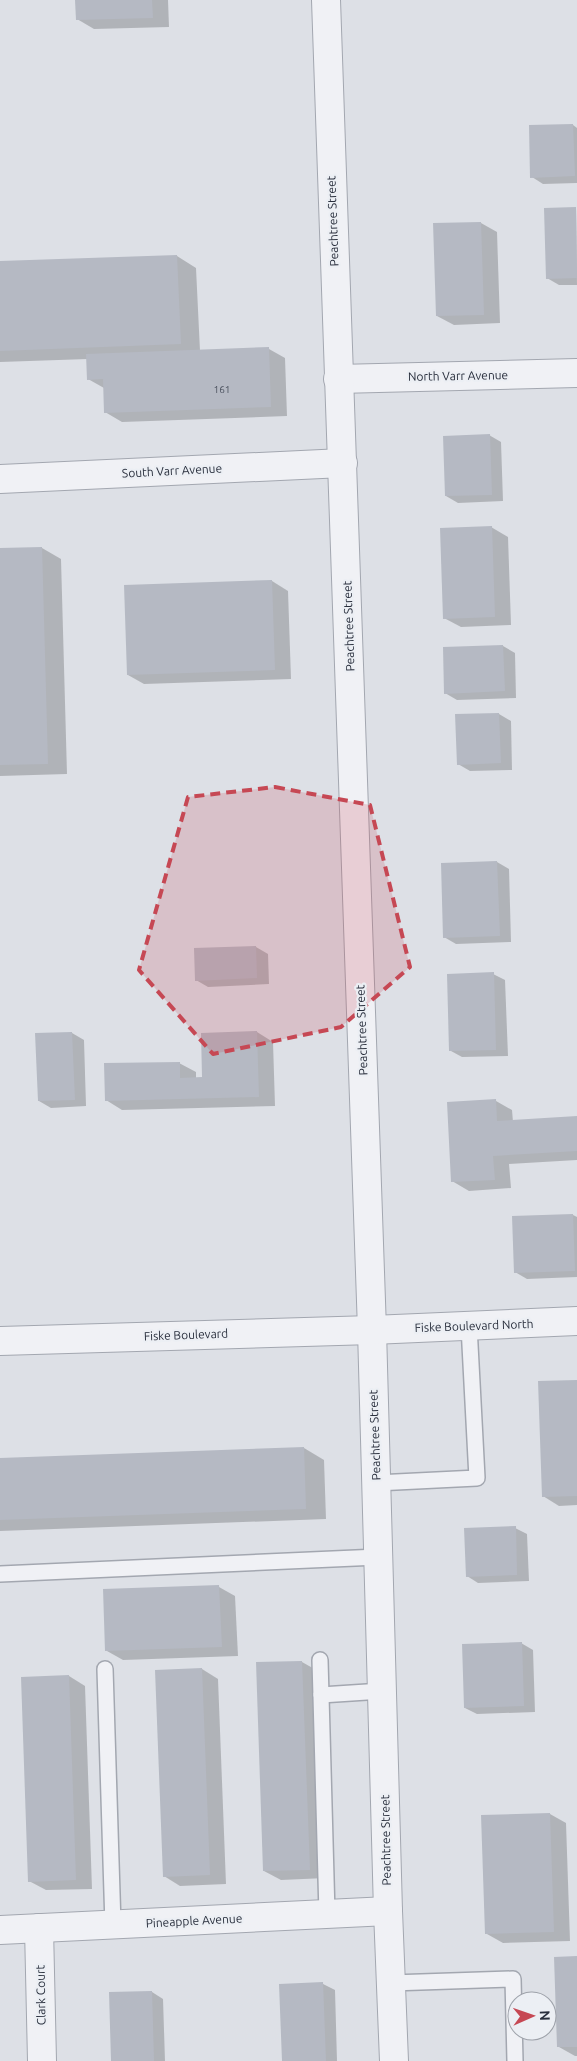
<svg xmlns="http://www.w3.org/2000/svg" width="577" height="2061" viewBox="0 0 577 2061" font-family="Ubuntu,sans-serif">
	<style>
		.shadow { fill: #0003 }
		.building { fill: #b5b9c3 }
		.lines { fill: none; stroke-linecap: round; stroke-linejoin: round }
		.service-casing { stroke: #a3a7b0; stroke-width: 18 }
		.minor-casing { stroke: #a3a7b0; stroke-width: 30 }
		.tertiary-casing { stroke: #a3a7b0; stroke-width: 30 }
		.service { stroke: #f0f1f5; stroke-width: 15 }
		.minor { stroke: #f0f1f5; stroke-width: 28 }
		.tertiary { stroke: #f0f1f5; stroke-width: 28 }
		.marked { fill: #c64854; fill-opacity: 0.2; stroke: #c64854; stroke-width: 4; stroke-dasharray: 10 6; stroke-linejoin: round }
		.labels { text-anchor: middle; stroke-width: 4.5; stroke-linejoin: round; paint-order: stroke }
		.number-label { font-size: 10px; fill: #4b515e }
		.street-label { font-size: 12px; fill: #282e3c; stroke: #eceff4 }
	</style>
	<rect width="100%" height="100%" fill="#dde0e6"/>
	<!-- shadow -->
	<g class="shadow">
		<polygon points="77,0 168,0 169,27 94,29 77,19"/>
		<polygon points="573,125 577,128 577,183 543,184 532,177"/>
		<polygon points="576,208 577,285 559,285 547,278"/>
		<polygon points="481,223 497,232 500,323 454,325 437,316"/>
		<polygon points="177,256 196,268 200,351 269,349 285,358 287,416 122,422 105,412 104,388 88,379 88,359 0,362 0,262"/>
		<polygon points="489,435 501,442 503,501 458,503 446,496"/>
		<polygon points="491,527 508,537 511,625 461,627 444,618"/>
		<polygon points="42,548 61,559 67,774 0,776 0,549"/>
		<polygon points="272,581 288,591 291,679 144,684 128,675"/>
		<polygon points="503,646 515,653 516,698 457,700 445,693"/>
		<polygon points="499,714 511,721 512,770 470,771 458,764"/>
		<polygon points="497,862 509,869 511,942 456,944 444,937"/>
		<polygon points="256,947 268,954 269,984 208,987 196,980 195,949"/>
		<polygon points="493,974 505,980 508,1056 462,1057 451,1051"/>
		<polygon points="257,1032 273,1042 275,1106 122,1110 106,1100 179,1063 196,1072 196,1079 204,1078"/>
		<polygon points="72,1033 84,1040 86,1106 51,1108 39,1101"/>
		<polygon points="496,1101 512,1110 513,1122 577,1118 577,1160 509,1164 511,1188 469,1191 452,1181"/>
		<polygon points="573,1215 577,1217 577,1277 527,1279 515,1272"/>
		<polygon points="577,1381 577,1505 559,1506 543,1496"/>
		<polygon points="304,1448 324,1460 326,1519 0,1531 0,1459"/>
		<polygon points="515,1528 527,1534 529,1581 478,1583 467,1576"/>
		<polygon points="219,1587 235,1596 238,1656 123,1660 107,1651 104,1591"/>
		<polygon points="521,1643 533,1650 535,1712 477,1714 465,1708"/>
		<polygon points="302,1662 318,1671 326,1878 281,1880 264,1871"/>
		<polygon points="202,1669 218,1679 226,1884 180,1886 164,1876 157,1671"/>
		<polygon points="69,1676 85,1686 92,1889 46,1890 29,1881"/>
		<polygon points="550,1814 566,1823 570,1941 503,1943 487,1934"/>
		<polygon points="577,1957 577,2056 575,2056 559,2047"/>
		<polygon points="323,1984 335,1990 337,2061 283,2061 280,1985"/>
		<polygon points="152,1992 163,1999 165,2061 113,2061"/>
	</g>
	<!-- building -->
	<g class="building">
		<polygon points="75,0 152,0 153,18 76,20"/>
		<polygon points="573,124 575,176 530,178 529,125"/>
		<polygon points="576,207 577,278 546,279 544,208"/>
		<polygon points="481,222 484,315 436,316 433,223"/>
		<polygon points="177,255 181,344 0,351 0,261"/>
		<polygon points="269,347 271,407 104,413 103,379 87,380 86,354"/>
		<polygon points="490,434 492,495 445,496 443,436"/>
		<polygon points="492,526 495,617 443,619 440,528"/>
		<polygon points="42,547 48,764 0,765 0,548"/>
		<polygon points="272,580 275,670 127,675 124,585"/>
		<polygon points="503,645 505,691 444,694 443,647"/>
		<polygon points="499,713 501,763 457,765 455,714"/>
		<polygon points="497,861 500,936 443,938 441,863"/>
		<polygon points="256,946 257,978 195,981 194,948"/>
		<polygon points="494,972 496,1050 449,1051 447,974"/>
		<polygon points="257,1031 259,1097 105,1101 104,1063 180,1062 180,1078 202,1077 201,1033"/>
		<polygon points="72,1032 75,1100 38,1101 35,1033"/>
		<polygon points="496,1099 497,1121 577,1116 577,1151 493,1156 495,1180 451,1182 447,1102"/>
		<polygon points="573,1214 575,1271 514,1273 512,1216"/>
		<polygon points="577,1380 577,1496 542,1497 538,1381"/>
		<polygon points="304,1447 306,1509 0,1520 0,1458"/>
		<polygon points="516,1526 517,1575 466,1577 464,1528"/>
		<polygon points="219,1585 222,1647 105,1651 103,1589"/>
		<polygon points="522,1642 524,1706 464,1708 462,1644"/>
		<polygon points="302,1661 310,1870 263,1871 256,1662"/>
		<polygon points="202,1668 210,1875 163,1877 155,1670"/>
		<polygon points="69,1675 76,1880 28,1882 21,1677"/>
		<polygon points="550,1813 554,1932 485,1934 481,1815"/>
		<polygon points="577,1956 577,2047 557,2047 554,1957"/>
		<polygon points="323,1982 326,2061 282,2061 279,1984"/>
		<polygon points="152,1991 154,2061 111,2061 109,1992"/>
	</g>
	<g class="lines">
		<!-- service casing -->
		<g class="service-casing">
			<g id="service">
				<polyline points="376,1483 477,1478 469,1326"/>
				<polyline points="0,1574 378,1557"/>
				<polyline points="320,1660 327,1914"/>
				<polyline points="105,1669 113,1925"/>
				<polyline points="321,1695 382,1691"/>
				<polyline points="391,1983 513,1979 515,2061"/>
			</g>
		</g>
		<!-- minor casing -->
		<g class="minor-casing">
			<g id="minor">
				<polyline points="338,379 577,373"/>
				<polyline points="0,479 343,463"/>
				<polyline points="39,1928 42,2061"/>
				<polyline points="0,1930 388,1911"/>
			</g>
		</g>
		<!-- tertiary casing -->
		<g class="tertiary-casing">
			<g id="tertiary">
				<polyline points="326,0 372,1330 388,1911 394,2061"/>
				<polyline points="0,1341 372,1330 577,1321"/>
			</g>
		</g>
		<!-- service -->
		<use href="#service" class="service"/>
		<!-- minor -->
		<use href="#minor" class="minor"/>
		<!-- tertiary -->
		<use href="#tertiary" class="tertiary"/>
	</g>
	<!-- marked area -->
	<path class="marked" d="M 275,787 L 370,805 L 410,967 L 341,1027 L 213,1054 L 139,970 L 188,797 Z"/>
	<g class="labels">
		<!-- number labels -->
		<g class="number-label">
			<text x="222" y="393">161</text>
		</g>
		<!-- street labels -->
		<g class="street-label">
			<text transform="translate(333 221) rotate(-92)" y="4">Peachtree Street</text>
			<text transform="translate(458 376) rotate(-1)" y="4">North Varr Avenue</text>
			<text transform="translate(172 471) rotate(-3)" y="4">South Varr Avenue</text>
			<text transform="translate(349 626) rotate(-92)" y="4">Peachtree Street</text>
			<text transform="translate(362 1030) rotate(-92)" y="4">Peachtree Street</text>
			<text transform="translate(474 1326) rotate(-2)" y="4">Fiske Boulevard North</text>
			<text transform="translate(186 1335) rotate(-2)" y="4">Fiske Boulevard</text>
			<text transform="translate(375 1435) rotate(-92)" y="4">Peachtree Street</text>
			<text transform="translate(386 1840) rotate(-91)" y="4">Peachtree Street</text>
			<text transform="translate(194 1921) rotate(-3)" y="4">Pineapple Avenue</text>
			<text transform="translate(41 1995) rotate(-91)" y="4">Clark Court</text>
		</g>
	</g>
	<!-- north arrow -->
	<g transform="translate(532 2016) rotate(88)"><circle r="24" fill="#eceff4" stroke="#9ea2aa"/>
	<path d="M0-4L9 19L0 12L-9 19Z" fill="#c64854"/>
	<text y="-8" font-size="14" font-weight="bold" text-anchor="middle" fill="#282e3c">N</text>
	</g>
</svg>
